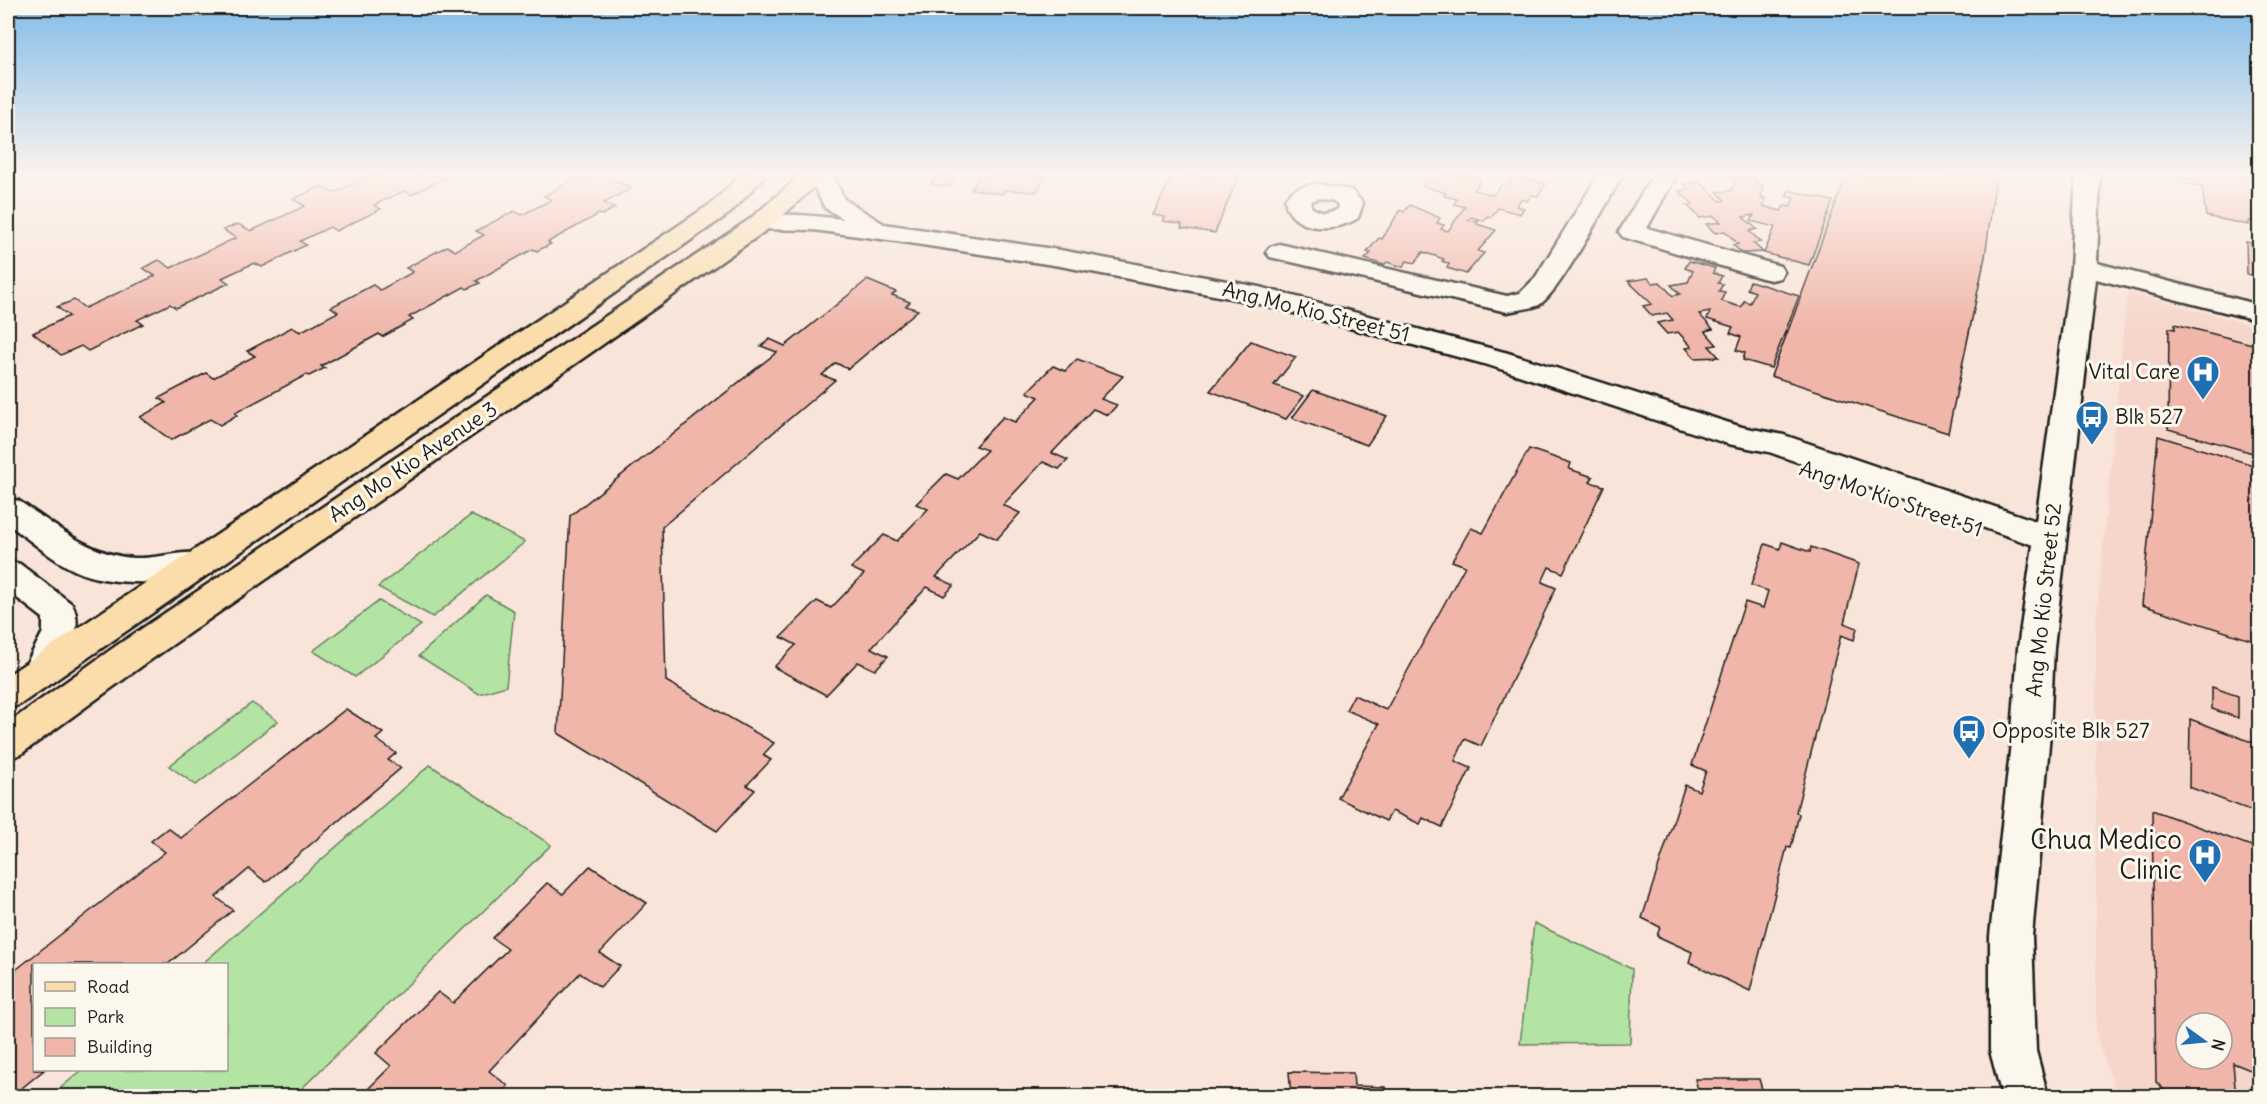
<svg xmlns="http://www.w3.org/2000/svg" width="2267" height="1104" viewBox="0 0 2267 1104" font-family="Delius,sans-serif">
	<style>
		.built { fill: #f6d6ca; fill-rule: evenodd }
		.green { fill: #b3e4a4; stroke: #688060; stroke-width: 1.5 }
		.building { fill: #f0b6aa; stroke: #1c1c1c; stroke-width: 1.5; fill-rule: evenodd }
		.lines { fill: none; stroke-linecap: round; stroke-linejoin: round }
		.minor-casing { stroke: #1c1c1c; stroke-width: 5 }
		.major-casing { stroke: #1c1c1c; stroke-width: 5 }
		.minor { fill: #fbf7ec; fill-rule: evenodd }
		.major { fill: #faddab; fill-rule: evenodd }
		.labels { text-anchor: middle; stroke-width: 6; stroke-linejoin: round; paint-order: stroke }
		.street-label { font-size: 21px; fill: #1c1c1c; stroke: #fbf7ec }
		.poi-label { font-size: 21px; fill: #1c1c1c; stroke: #fbf7ec; text-anchor: start }
		.near-poi-label { font-size: 26px; fill: #1c1c1c; stroke: #fbf7ec; text-anchor: end }
	</style>
	<rect width="100%" height="100%" fill="#f8e4d8"/>
	<filter id="ink" filterUnits="userSpaceOnUse"><feTurbulence type="fractalNoise" baseFrequency=".0167" numOctaves="2"/><feDisplacementMap in="SourceGraphic" scale="12" xChannelSelector="R" yChannelSelector="G"/><feConvolveMatrix kernelMatrix="1 2 1 2 8 2 1 2 1" color-interpolation-filters="sRGB"/></filter>
	<g filter="url(#ink)">
		<!-- built -->
		<path class="built" d="M 2127,292 L 2259,327 L 2259,1096 L 2117,1096 L 2096,1036 L 2096,621 ZM 2186,1023 L 2222,1023 L 2222,1059 L 2186,1059 Z"/>
		<!-- green -->
		<g class="green">
			<polygon points="471,515 525,542 433,617 378,587"/>
			<polygon points="486,595 514,611 506,686 479,694 419,656"/>
			<polygon points="379,601 421,625 355,677 313,651"/>
			<polygon points="252,703 278,721 196,785 169,766"/>
			<polygon points="430,765 551,845 294,1096 51,1096 82,1070 226,1070 226,964 202,964"/>
			<polygon points="1534,923 1632,969 1630,1043 1520,1044"/>
		</g>
		<!-- building -->
		<g class="building">
			<polygon points="371,176 449,176 411,195 404,191 374,205 381,209 336,231 330,227 300,241 306,245 262,267 254,263 222,278 229,283 176,308 170,304 137,320 143,324 88,351 81,346 61,355 33,333 69,316 57,307 74,300 85,308 155,276 143,268 159,260 171,268 236,238 223,230 238,224 251,231 305,206 293,199 321,186 333,193"/>
			<polygon points="597,176 605,176 632,188 604,203 615,208 602,215 599,214 548,242 551,244 537,251 533,249 476,281 480,283 467,289 464,287 409,317 413,320 382,337 379,334 321,366 325,368 309,376 306,375 235,413 237,415 220,425 210,419 171,440 140,417 166,403 159,398 206,373 213,378 255,356 247,351 292,327 300,332 338,312 331,307 373,285 380,290 413,272 406,268 447,246 455,251 484,235 476,231 514,211 522,215 551,200 544,196 578,177 586,181"/>
			<polygon points="938,176 941,176 956,178 949,187 931,184"/>
			<polygon points="980,176 1046,176 1036,192 1005,190 1003,194 971,189"/>
			<polygon points="1172,176 1242,176 1238,177 1215,233 1181,228 1182,224 1163,221 1165,217 1153,215"/>
			<polygon points="1435,176 1477,176 1475,178 1481,180 1474,190 1493,195 1502,184 1507,185 1517,176 1546,184 1538,196 1532,195 1527,201 1521,199 1516,206 1524,208 1520,214 1498,208 1491,217 1487,216 1484,221 1471,217 1468,220 1478,222 1477,224 1496,230 1478,251 1484,253 1466,274 1447,268 1449,264 1442,261 1444,259 1423,252 1415,263 1407,261 1403,267 1387,262 1384,265 1365,259 1371,253 1367,252 1379,238 1382,239 1400,210 1404,212 1410,205 1440,218 1437,223 1444,225 1441,229 1448,231 1465,207 1454,204 1457,199 1444,196 1446,193 1423,186 1428,180 1435,182 1439,177"/>
			<polygon points="1731,176 1757,179 1755,183 1763,185 1761,197 1766,199 1763,206 1781,211 1784,206 1790,207 1794,198 1786,196 1789,190 1833,201 1809,265 1764,253 1775,227 1751,221 1754,215 1743,217 1757,229 1749,231 1761,242 1753,243 1763,252 1742,253 1733,245 1738,244 1725,231 1715,233 1706,224 1721,222 1714,216 1700,218 1687,205 1693,204 1679,191 1689,189 1684,184 1700,182 1720,201 1725,200 1717,192 1732,190 1736,181 1729,179"/>
			<polygon points="1846,176 1996,176 1985,257 1948,433 1771,376"/>
			<polygon points="2177,176 2200,181 2199,176 2260,176 2260,223 2249,221 2249,225 2206,216 2202,187 2178,182"/>
			<polygon points="2246,242 2260,245 2260,277 2247,274"/>
			<polygon points="1689,261 1715,268 1713,273 1722,276 1718,283 1723,284 1719,291 1725,292 1721,301 1741,307 1744,301 1750,303 1755,292 1747,289 1750,281 1799,296 1771,368 1743,360 1745,353 1736,350 1741,337 1730,333 1733,327 1707,319 1710,312 1699,314 1713,329 1705,331 1717,345 1709,346 1719,357 1695,358 1686,348 1692,347 1678,332 1667,334 1657,323 1673,320 1667,313 1652,316 1643,306 1652,304 1628,281 1648,278 1653,283 1660,282 1673,296 1680,294 1671,285 1688,282 1693,271 1685,268"/>
			<polygon points="867,280 896,292 892,295 910,302 906,306 918,310 848,369 836,363 822,375 835,380 662,527 666,681 774,743 763,755 771,760 747,785 755,790 717,831 558,733 570,516 777,352 761,346 770,339 785,346"/>
			<polygon points="2175,324 2260,346 2260,455 2168,429 2169,328 2175,329"/>
			<polygon points="1251,341 1296,357 1274,385 1304,396 1286,419 1210,391"/>
			<polygon points="1077,359 1123,376 1101,399 1117,405 1108,415 1093,409 1052,453 1068,460 1059,469 1043,462 1003,505 1020,513 997,539 980,531 936,577 954,585 944,596 927,587 871,648 888,656 875,670 858,662 826,695 774,667 796,645 781,637 817,601 831,608 864,574 851,568 884,535 897,541 928,509 916,504 946,474 958,479 987,450 975,446 1003,417 1015,422 1039,397 1027,392 1053,366 1065,371"/>
			<polygon points="1313,390 1387,416 1367,445 1292,418"/>
			<polygon points="2158,436 2260,467 2260,643 2142,605"/>
			<polygon points="1529,449 1571,463 1569,469 1593,477 1590,482 1604,486 1563,573 1549,567 1542,582 1556,588 1481,746 1465,739 1455,761 1471,768 1442,827 1423,818 1420,824 1392,811 1386,821 1338,798 1379,724 1346,710 1354,695 1386,710 1465,566 1452,561 1471,528 1483,533"/>
			<polygon points="1782,542 1810,552 1811,547 1859,564 1844,623 1857,628 1854,640 1841,635 1796,812 1799,814 1791,848 1787,847 1750,991 1689,962 1692,952 1657,936 1660,927 1642,918 1685,785 1699,791 1706,771 1692,765 1745,602 1763,608 1768,591 1751,585 1765,544 1780,549"/>
			<polygon points="2212,687 2238,696 2238,718 2212,709"/>
			<polygon points="346,709 383,733 376,739 396,753 388,760 401,768 266,882 249,869 216,897 233,910 168,964 34,964 34,1070 44,1070 12,1096 8,1096 8,976 165,852 151,841 168,828 181,838"/>
			<polygon points="2190,719 2260,745 2260,814 2189,787"/>
			<path d="M 2152,810 L 2257,848 L 2260,855 L 2260,1074 L 2233,1063 L 2235,1087 L 2245,1096 L 2170,1096 L 2156,1082 ZM 2186,1023 L 2222,1023 L 2222,1059 L 2186,1059 Z"/>
			<polygon points="590,866 647,903 600,953 620,966 600,987 580,973 489,1071 508,1086 498,1096 471,1096 467,1093 464,1096 361,1096 391,1066 376,1053 438,992 453,1003 508,949 492,938 547,883 563,894"/>
			<polygon points="1289,1072 1353,1073 1354,1086 1385,1087 1387,1096 1291,1096"/>
			<polygon points="1695,1079 1759,1079 1764,1096 1665,1096 1664,1093 1699,1093"/>
		</g>
		<g class="lines">
			<!-- minor casing -->
			<g class="minor-casing">
				<g id="minor">
					<path d="M 809,176 L 833,176 L 844,199 L 884,224 L 1060,250 L 1259,287 L 1508,353 L 1742,427 L 1784,435 L 2036,521 L 2071,268 L 2076,176 L 2100,176 L 2097,263 L 2260,305 L 2260,321 L 2096,279 L 2054,648 L 2050,733 L 2032,936 L 2036,1051 L 2048,1096 L 2002,1096 L 1990,1051 L 1990,936 L 2012,733 L 2018,648 L 2033,545 L 1769,452 L 1728,444 L 1488,365 L 1256,303 L 1060,266 L 896,241 L 813,230 L 750,229 L 747,224 L 750,219 C 780,211 814,216 844,219 L 825,208 Z"/>
					<path d="M 1598,176 L 1622,176 C 1607,202 1560,292 1539,305 C 1530,309 1516,310 1507,312 L 1270,257 L 1266,252 L 1270,247 L 1279,244 L 1507,296 L 1520,293 L 1535,278 Z"/>
					<polygon points="1652,176 1676,176 1647,228 1780,266 1784,272 1780,278 1771,280 1762,278 1623,237 1619,232"/>
					<path d="M 1318,184 L 1351,190 L 1363,203 L 1358,218 C 1335,233 1288,232 1285,199 C 1292,188 1305,185 1318,184 ZM 1318,198 L 1334,201 L 1338,205 L 1337,210 L 1323,213 L 1312,208 L 1310,202 Z"/>
					<path d="M 8,498 L 19,501 C 55,525 89,555 134,558 C 160,559 186,548 212,555 L 217,564 L 212,573 C 175,584 111,587 76,571 C 52,560 29,539 8,524 Z"/>
					<path d="M 8,561 L 20,564 L 72,604 C 86,630 65,658 53,682 L 40,686 L 27,682 L 22,672 L 43,632 L 43,618 L 8,591 Z"/>
				</g>
			</g>
			<!-- major casing -->
			<g class="major-casing">
				<g id="major">
					<polygon points="740,176 765,176 730,213 21,704 8,709 8,675 712,203"/>
					<polygon points="800,176 826,176 768,229 142,666 21,754 8,759 8,723 116,646 750,219"/>
				</g>
			</g>
			<!-- minor -->
			<use href="#minor" class="minor"/>
			<!-- major -->
			<use href="#major" class="major"/>
		</g>
	</g>
	<!-- sky -->
	<linearGradient id="sky" x2="0" y2="1"><stop stop-color="#83bdea"/><stop offset="0.53" stop-color="#fcf3ed"/><stop offset="1" stop-color="#fcf3ed" stop-opacity="0"/></linearGradient>
	<rect width="2267" height="330" fill="url(#sky)"/>
	<!-- icons -->
	<defs>
		<g id="hospital-pin" transform="scale(1.725)"><path d="M0 17L-7.5 6A9.5 9.5 0 1 1 7.5 6Z" fill="#1f6fb2" stroke="#fbf7ec"/><path d="M-5-5h3v3.5h4V-5h3V5h-3V1.5h-4V5h-3Z" fill="#fff"/></g>
		<g id="bus-pin" transform="scale(1.725)"><path d="M0 17L-7.5 6A9.5 9.5 0 1 1 7.5 6Z" fill="#1f6fb2" stroke="#fbf7ec"/><path d="M-5-6H5V4H4V6H2V4H-2V6H-4V4H-5ZM-3.5-4V0h7V-4ZM-3.5 1.2v1.5H-2V1.2ZM2 1.2v1.5H3.5V1.2Z" fill="#fff"/></g>
	</defs>
	<g fill-rule="evenodd">
		<use href="#hospital-pin" x="2203" y="372"/>
		<use href="#bus-pin" x="2092" y="417"/>
		<use href="#bus-pin" x="1969" y="731"/>
		<use href="#hospital-pin" x="2205" y="855"/>
	</g>
	<g class="labels">
		<!-- street labels -->
		<g class="street-label">
			<text transform="translate(1316 312) rotate(14)" y="7">Ang Mo Kio Street 51</text>
			<text transform="translate(413 462) rotate(-34)" y="7">Ang Mo Kio Avenue 3</text>
			<text transform="translate(1891 499) rotate(19)" y="7">Ang Mo Kio Street 51</text>
			<text transform="translate(2044 600) rotate(-84)" y="7">Ang Mo Kio Street 52</text>
		</g>
		<!-- poi labels -->
		<g class="poi-label">
			<text x="2180" y="379" text-anchor="end">Vital Care</text>
			<text x="2115" y="424">Blk 527</text>
			<text x="1992" y="738">Opposite Blk 527</text>
		</g>
		<!-- near-poi labels -->
		<g class="near-poi-label">
			<text x="2182" y="849">Chua Medico<tspan x="2182" dy="30">Clinic</tspan></text>
		</g>
	</g>
	<!-- margin -->
	<rect width="2267" height="1104" fill="none" stroke="#fbf7ec" stroke-width="30"/>
	<rect x="15" y="15" width="2237" height="1074" fill="none" stroke="#1c1c1c" stroke-width="2" filter="url(#ink)"/>
	<!-- legend -->
	<rect x="33" y="963" width="195" height="108" fill="#fbf7ec" stroke="#a29f99" stroke-width="1.5"/>
	<rect x="45" y="982" width="30" height="9" fill="#faddab" stroke="#a29f99" stroke-width="1.5"/>
	<text x="87" y="993" font-size="18" fill="#1c1c1c">Road</text>
	<rect x="45" y="1008" width="30" height="18" fill="#b3e4a4" stroke="#a29f99" stroke-width="1.5"/>
	<text x="87" y="1023" font-size="18" fill="#1c1c1c">Park</text>
	<rect x="45" y="1038" width="30" height="18" fill="#f0b6aa" stroke="#a29f99" stroke-width="1.5"/>
	<text x="87" y="1053" font-size="18" fill="#1c1c1c">Building</text>
	<!-- north arrow -->
	<g transform="translate(2204 1041) rotate(105)"><circle r="28" fill="#fbf7ec" stroke="#a29f99" stroke-width="1.5"/>
	<path d="M0-4.5L10 22L0 15L-10 22Z" fill="#1f6fb2"/>
	<text y="-9" font-size="16" font-weight="bold" text-anchor="middle" fill="#1c1c1c">N</text>
	</g>
</svg>
